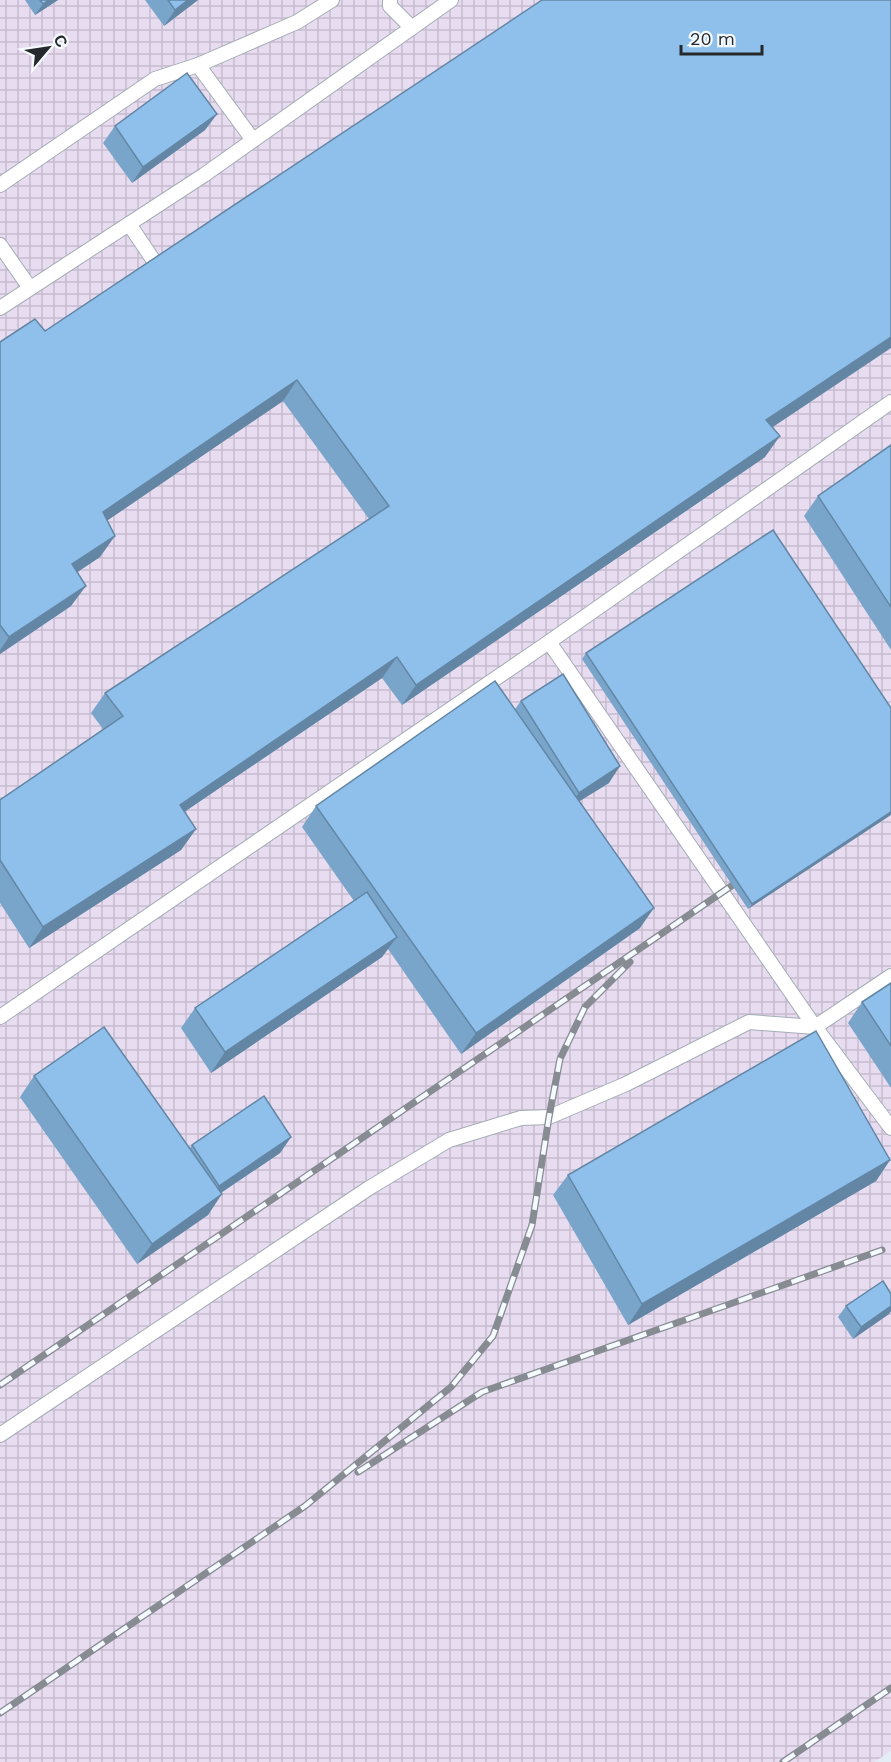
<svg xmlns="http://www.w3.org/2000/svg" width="891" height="1762" viewBox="0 0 891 1762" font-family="'Work Sans',sans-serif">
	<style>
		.industrial { fill: url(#industrial-grid) }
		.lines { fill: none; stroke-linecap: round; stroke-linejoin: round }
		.lane-casing { stroke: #a4adb4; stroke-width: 16 }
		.lane { stroke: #fff; stroke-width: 14 }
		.rail-casing { stroke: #868c91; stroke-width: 7 }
		.rail { stroke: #f4fafe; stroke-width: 4.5; stroke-dasharray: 14; stroke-linecap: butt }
		.wall { fill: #7aa5ca }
		.shaded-wall { fill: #6386a4 }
		.building { fill: #8ec0eb; stroke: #6386a4; stroke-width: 1.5 }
	</style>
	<defs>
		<pattern id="industrial-grid" width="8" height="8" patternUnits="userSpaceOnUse" patternTransform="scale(1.5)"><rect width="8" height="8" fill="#e8dcf1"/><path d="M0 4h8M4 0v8" fill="none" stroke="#c7bdcf"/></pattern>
	</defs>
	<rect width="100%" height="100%" fill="#e4edf5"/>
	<!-- industrial -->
	<polygon class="industrial" points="0,0 891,0 891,1751 874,1762 0,1762"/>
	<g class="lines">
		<!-- lane casing -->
		<g class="lane-casing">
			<g id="lane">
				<polyline points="390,0 390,6 412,28"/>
				<polyline points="198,65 253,140"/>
				<polyline points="0,185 155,79 198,65 297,22 332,0"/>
				<polyline points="129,224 158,267"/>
				<polyline points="0,245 30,288"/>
				<polyline points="0,308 204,175 451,0"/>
				<polyline points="549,642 815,1027 891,1128"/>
				<polyline points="0,1017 549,642 891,402"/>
				<polyline points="0,1435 369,1188 449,1140 521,1118 549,1117 626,1084 749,1022 815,1027 891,976"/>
			</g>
		</g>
		<!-- lane -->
		<use href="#lane" class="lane"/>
		<!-- rail casing -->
		<g class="rail-casing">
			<g id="rail">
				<polyline points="0,1385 746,876"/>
				<polyline points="358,1472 482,1392 882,1250"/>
				<polyline points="0,1713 305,1506 451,1387 493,1336 532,1225 549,1117 560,1059 585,1007 630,962"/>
				<polyline points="783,1762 891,1688"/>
			</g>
		</g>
		<!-- rail -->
		<use href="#rail" class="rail"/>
	</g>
	<!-- wall -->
	<g class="wall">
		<polygon points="25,0 58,0 35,15"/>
		<polygon points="145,0 198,0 164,26"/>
		<polygon points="217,114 205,130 132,183 103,143 115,126"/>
		<polygon points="45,331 772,427 765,457 402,705 382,678 184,812 196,829 181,850 29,948 0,903 0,800 103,729 91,713 105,693 369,519 283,401 107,520 100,557 77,572 71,606 0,654 0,342"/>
		<polygon points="891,445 891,650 804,516 818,496"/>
		<polygon points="586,653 891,708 748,909 582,659"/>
		<polygon points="521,701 609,783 579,801 640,928 461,1054 388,949 382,957 211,1073 181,1028 195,1008 354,901 302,827 316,806 515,709"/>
		<polygon points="891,983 891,1088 848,1023 862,1002"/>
		<polygon points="34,1076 190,1148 192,1145 291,1137 280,1153 221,1193 208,1215 137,1264 20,1097"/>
		<polygon points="890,1160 876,1181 628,1325 553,1195 568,1175"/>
		<polygon points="891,1294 891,1311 889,1314 853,1339 838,1317 846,1306"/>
	</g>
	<!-- shaded-wall -->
	<g class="shaded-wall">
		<polygon points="49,0 58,0 35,15 43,4"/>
		<polygon points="188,0 198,0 164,26 175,10"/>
		<polygon points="217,114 205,130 132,183 143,167"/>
		<polygon points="891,337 891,348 752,441 766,420"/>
		<polygon points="297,380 283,401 89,533 103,512"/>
		<polygon points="780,436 765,457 402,705 416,685"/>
		<polygon points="115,536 100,557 58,585 72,564"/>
		<polygon points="86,586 71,606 0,654 0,650 9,637"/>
		<polygon points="397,657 382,678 165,825 180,805"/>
		<polygon points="620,766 609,783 567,809 579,793"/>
		<polygon points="891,812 891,815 748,909 752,904"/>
		<polygon points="196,829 181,850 29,948 43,927"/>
		<polygon points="654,908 640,928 461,1054 476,1033"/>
		<polygon points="397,937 382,957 211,1073 225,1052"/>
		<polygon points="291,1137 280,1153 207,1202 219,1186"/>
		<polygon points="890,1160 876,1181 628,1325 642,1304"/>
		<polygon points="222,1194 208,1215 137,1264 152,1244"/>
		<polygon points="891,1306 891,1311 889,1314 853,1339 861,1327"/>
	</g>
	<!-- building -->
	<g class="building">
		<polygon points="40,0 49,0 43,4"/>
		<polygon points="168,0 188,0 175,10"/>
		<polygon points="542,0 891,0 891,337 766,420 780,436 416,685 397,657 180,805 196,829 43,927 0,860 0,800 123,716 105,693 389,506 297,380 103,512 115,536 72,564 86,586 9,637 0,625 0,342 35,319 45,331"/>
		<polygon points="187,73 217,114 143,167 115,126"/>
		<polygon points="891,445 891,607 818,496"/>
		<polygon points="773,530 891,708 891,812 752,904 586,653"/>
		<polygon points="563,674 620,766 579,793 521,701"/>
		<polygon points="495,681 654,908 476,1033 316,806"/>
		<polygon points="367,892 397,937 225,1052 195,1008"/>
		<polygon points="891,983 891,1046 862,1002"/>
		<polygon points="104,1027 222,1194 152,1244 34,1076"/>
		<polygon points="816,1031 890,1160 642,1304 568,1175"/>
		<polygon points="264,1096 291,1137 219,1186 192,1145"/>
		<polygon points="883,1281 891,1294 891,1306 861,1327 846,1306"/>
	</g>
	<!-- north arrow -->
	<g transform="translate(48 48) rotate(61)" stroke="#f4fafe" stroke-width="4.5" paint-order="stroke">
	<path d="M0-4.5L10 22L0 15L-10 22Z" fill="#26292c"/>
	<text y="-9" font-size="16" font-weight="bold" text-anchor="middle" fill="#26292c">С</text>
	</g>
	<!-- scale -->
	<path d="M681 45v9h81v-9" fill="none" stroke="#26292c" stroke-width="3"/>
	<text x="690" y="45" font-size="18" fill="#26292c" stroke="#f4fafe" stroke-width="4.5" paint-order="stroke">20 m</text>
</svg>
